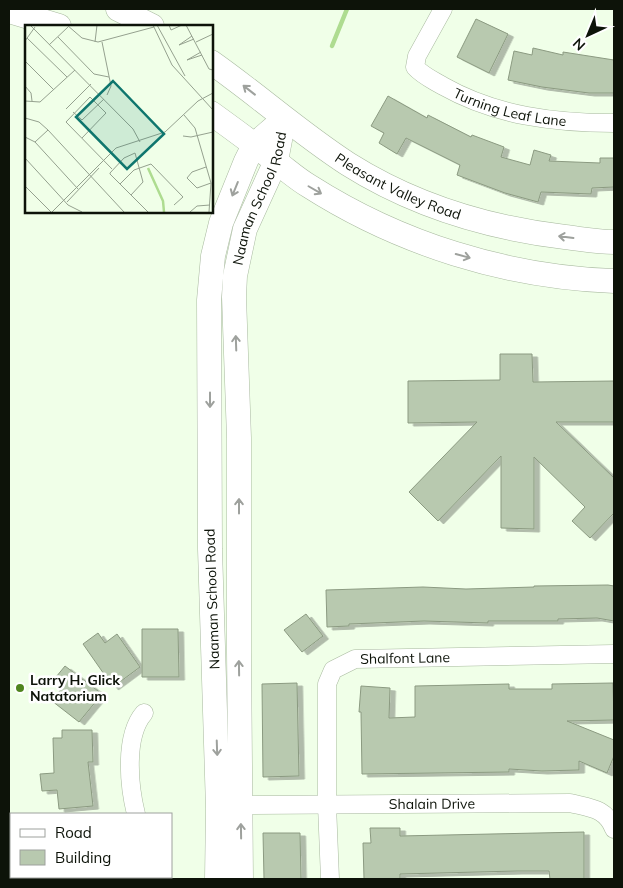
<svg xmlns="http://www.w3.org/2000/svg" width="623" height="888" viewBox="0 0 623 888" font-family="Mulish,sans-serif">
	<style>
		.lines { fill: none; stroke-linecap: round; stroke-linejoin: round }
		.stream { stroke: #aedc90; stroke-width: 4.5 }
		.building { fill: #b8c9af; stroke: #8b9a81; filter: url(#shadow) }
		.street-casing { stroke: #a8b99f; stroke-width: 19 }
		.secondary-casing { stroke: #a8b99f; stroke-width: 25 }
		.street { stroke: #fff; stroke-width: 18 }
		.secondary { stroke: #fff; stroke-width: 24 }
		.oneway { stroke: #9ea19d }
		.poi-dot { fill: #4f851e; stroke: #fff; stroke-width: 2 }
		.labels { text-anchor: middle; stroke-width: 5; stroke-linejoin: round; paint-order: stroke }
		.street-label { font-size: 14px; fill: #0d1309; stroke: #fff }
		.poi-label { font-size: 14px; font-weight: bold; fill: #0d1309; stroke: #fff; text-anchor: start }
		.inset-river { fill: none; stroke: #aedc90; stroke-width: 2.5 }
		.inset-road { fill: none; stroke: #95a18f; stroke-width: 1 }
		.view { fill: #0f766e; fill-opacity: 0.15; stroke: #0f766e; stroke-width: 2.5 }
		.inset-edge { fill: none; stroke: #0d1309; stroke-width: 2.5 }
	</style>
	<defs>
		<filter id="shadow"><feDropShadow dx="5.5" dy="3" stdDeviation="0" flood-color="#0004"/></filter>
	</defs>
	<rect width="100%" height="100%" fill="#f0ffe8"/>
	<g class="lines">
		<!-- stream -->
		<polyline class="stream" points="332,46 347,9"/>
	</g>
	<!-- building -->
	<g class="building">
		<polygon points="476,19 508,34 489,73 457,57"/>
		<polygon points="533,48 563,55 563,52 614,60 614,93 589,93 542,87 508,80 514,51 532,55"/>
		<polygon points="388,96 427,118 428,115 471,137 472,135 504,147 501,157 530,165 534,150 551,155 549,161 600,163 600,158 614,158 614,187 592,188 591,194 541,192 538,202 505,193 457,175 460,165 406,138 397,154 379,143 384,133 371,126"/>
		<polygon points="500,354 532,354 533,382 614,381 614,422 556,422 614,478 614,513 590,538 572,521 585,507 534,457 534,529 501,528 501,456 438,521 409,492 477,422 408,423 408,381 500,380"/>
		<polygon points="608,585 614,586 614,621 597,618 558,619 558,621 488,621 488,623 424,621 349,624 349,626 327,627 326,590 423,587 466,589 534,587 534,586"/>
		<polygon points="306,614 323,636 302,652 284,630"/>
		<polygon points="142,629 178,629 179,677 142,677"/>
		<polygon points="98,633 105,643 117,634 140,667 113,687 83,644"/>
		<polygon points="65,666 102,694 79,722 52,701 65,684 56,677"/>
		<polygon points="297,683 299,776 263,777 262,684"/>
		<polygon points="613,683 614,720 567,721 614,740 614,756 607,773 579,761 579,770 542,771 509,769 509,772 362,774 361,712 359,712 361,686 390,688 389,718 415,717 415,686 509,684 509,689 552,689 552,684"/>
		<polygon points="62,730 92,730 93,762 88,762 93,806 59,809 57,790 42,791 40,774 54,773 53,738 62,738"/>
		<polygon points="370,828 400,828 400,836 584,832 584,879 550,879 549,871 517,871 400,874 400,879 364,879 363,843 371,843"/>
		<polygon points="263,833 300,833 301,879 264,879"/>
	</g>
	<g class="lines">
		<!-- street casing -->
		<g class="street-casing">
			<g id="street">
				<path id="s1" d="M 443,9 L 417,56 L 415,67 C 423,76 433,80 443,86 C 496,116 555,123 614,123"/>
				<path id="s2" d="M 230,806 L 240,805 L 570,803 C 590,808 606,808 614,829"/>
				<path d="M 136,814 C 129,786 124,736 144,713"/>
				<polyline points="53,879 54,877"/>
				<path id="s3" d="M 330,879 L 327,805 L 327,684 L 333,670 L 355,659 L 614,654"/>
			</g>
		</g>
		<!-- secondary casing -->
		<g class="secondary-casing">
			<g id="secondary">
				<polyline points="118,9 152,26"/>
				<polyline points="9,11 59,26"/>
				<path id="s4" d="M 211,62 C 258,95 300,133 348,164 C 413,205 489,228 565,237 C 582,239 598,242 614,242"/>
				<path d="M 211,113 C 233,129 254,144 275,161 C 286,169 297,179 309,186 C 400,244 506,277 614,281"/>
				<polyline points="217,879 218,808 210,549 209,300 213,256 221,223 246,161 254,145 284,119"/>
				<path id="s5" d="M 241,879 L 239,652 L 239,438 L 234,297 L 235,276 L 245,229 L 276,161 L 284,119"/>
			</g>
		</g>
		<!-- street -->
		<use href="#street" class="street"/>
		<!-- secondary -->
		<use href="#secondary" class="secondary"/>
	</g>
	<!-- one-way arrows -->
	<defs><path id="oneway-shaft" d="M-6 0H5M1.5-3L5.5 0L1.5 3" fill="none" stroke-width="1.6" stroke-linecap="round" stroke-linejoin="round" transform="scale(1.25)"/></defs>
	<g class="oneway">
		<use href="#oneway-shaft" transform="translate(249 90) rotate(-142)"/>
		<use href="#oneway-shaft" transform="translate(235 189) rotate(112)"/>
		<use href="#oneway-shaft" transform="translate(315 190) rotate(30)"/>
		<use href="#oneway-shaft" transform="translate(566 237) rotate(-173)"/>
		<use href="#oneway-shaft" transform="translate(463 256) rotate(15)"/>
		<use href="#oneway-shaft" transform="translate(236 343) rotate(-92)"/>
		<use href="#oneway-shaft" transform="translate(210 400) rotate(90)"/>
		<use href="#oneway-shaft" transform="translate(239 506) rotate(-90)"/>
		<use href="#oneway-shaft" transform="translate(239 668) rotate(-91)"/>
		<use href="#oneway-shaft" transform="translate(217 748) rotate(88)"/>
		<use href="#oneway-shaft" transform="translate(241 831) rotate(-91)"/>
	</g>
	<!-- markers -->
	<circle class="poi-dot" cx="20" cy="688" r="5"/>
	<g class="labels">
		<!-- street labels -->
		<g class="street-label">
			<text dy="5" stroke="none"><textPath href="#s1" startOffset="170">Turning Leaf Lane</textPath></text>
			<text dy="5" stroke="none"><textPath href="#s4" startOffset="226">Pleasant Valley Road</textPath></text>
			<text dy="5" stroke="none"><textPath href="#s5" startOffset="685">Naaman School Road</textPath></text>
			<text transform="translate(212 599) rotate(-92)" y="5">Naaman School Road</text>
			<text dy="5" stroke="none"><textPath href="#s3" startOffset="285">Shalfont Lane</textPath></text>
			<text dy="5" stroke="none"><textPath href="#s2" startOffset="202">Shalain Drive</textPath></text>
		</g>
		<!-- poi labels -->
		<g class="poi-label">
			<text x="30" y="685">Larry H. Glick<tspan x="30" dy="16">Natatorium</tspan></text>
		</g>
	</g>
	<!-- overview -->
	<g transform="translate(25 25)">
		<rect width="188" height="188" fill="#f0ffe8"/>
		<path class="inset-river" d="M 123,143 L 138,176 L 139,187"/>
		<path class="inset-road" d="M 5,0 L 108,104 L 115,117M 42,0 L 57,13 L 73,17 L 129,2M 128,0 L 147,40 L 188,85M 132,0 L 160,51M 144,0 L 146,5 L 157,0M 161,0 L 184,44 L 188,45M 167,11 L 154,20 L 169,14M 33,12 L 69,49 L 84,52M 2,13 L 42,52M 0,16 L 10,2M 70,17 L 72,0M 77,17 L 86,61 L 82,70M 171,17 L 188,9M 24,20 L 43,2M 176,27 L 162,35 L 177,30M 0,36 L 29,65M 0,61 L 6,68 L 7,76M 0,76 L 15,77 L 50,45M 41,84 L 66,59M 48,87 L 57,95 L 79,74M 159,90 L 170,103 L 186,158 L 184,187M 0,93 L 14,97 L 23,105 L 99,187M 158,111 L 166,112 L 188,107M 0,112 L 10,117 L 53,164M 57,113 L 81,88 L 65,72 L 41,97 L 87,144M 10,117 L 23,105M 0,133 L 43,180 L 57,187M 181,142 L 167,147 L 162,153 L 172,163 L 186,158M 95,159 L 109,145 L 126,139 L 158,172 L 149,180M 0,161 L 26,187M 106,170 L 118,157 L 110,128 L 99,133 L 85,148 L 85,149 L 123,187M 42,177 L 74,143M 27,187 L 91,123 L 140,107 L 173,76 L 188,68M 165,187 L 172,181 L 185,180"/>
		<path class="view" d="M 88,56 L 139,109 L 102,144 L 51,92 Z"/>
		<rect width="188" height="188" class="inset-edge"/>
	</g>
	<!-- border -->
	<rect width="623" height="888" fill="none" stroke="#0d1309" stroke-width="20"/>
	<!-- legend -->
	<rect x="10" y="813" width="162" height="65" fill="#ffffff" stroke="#9ea19d"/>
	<rect x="20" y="829" width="25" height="8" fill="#ffffff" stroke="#9ea19d"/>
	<text x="55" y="838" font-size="15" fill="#0d1309">Road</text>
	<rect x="20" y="850" width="25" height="15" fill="#b8c9af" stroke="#9ea19d"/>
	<text x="55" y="863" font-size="15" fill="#0d1309">Building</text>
	<!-- north arrow -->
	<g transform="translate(588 35) rotate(224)" stroke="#ffffff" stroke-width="4" paint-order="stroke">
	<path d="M0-4L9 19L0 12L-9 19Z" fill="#0d1309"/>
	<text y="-8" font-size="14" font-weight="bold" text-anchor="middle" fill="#0d1309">N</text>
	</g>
</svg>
